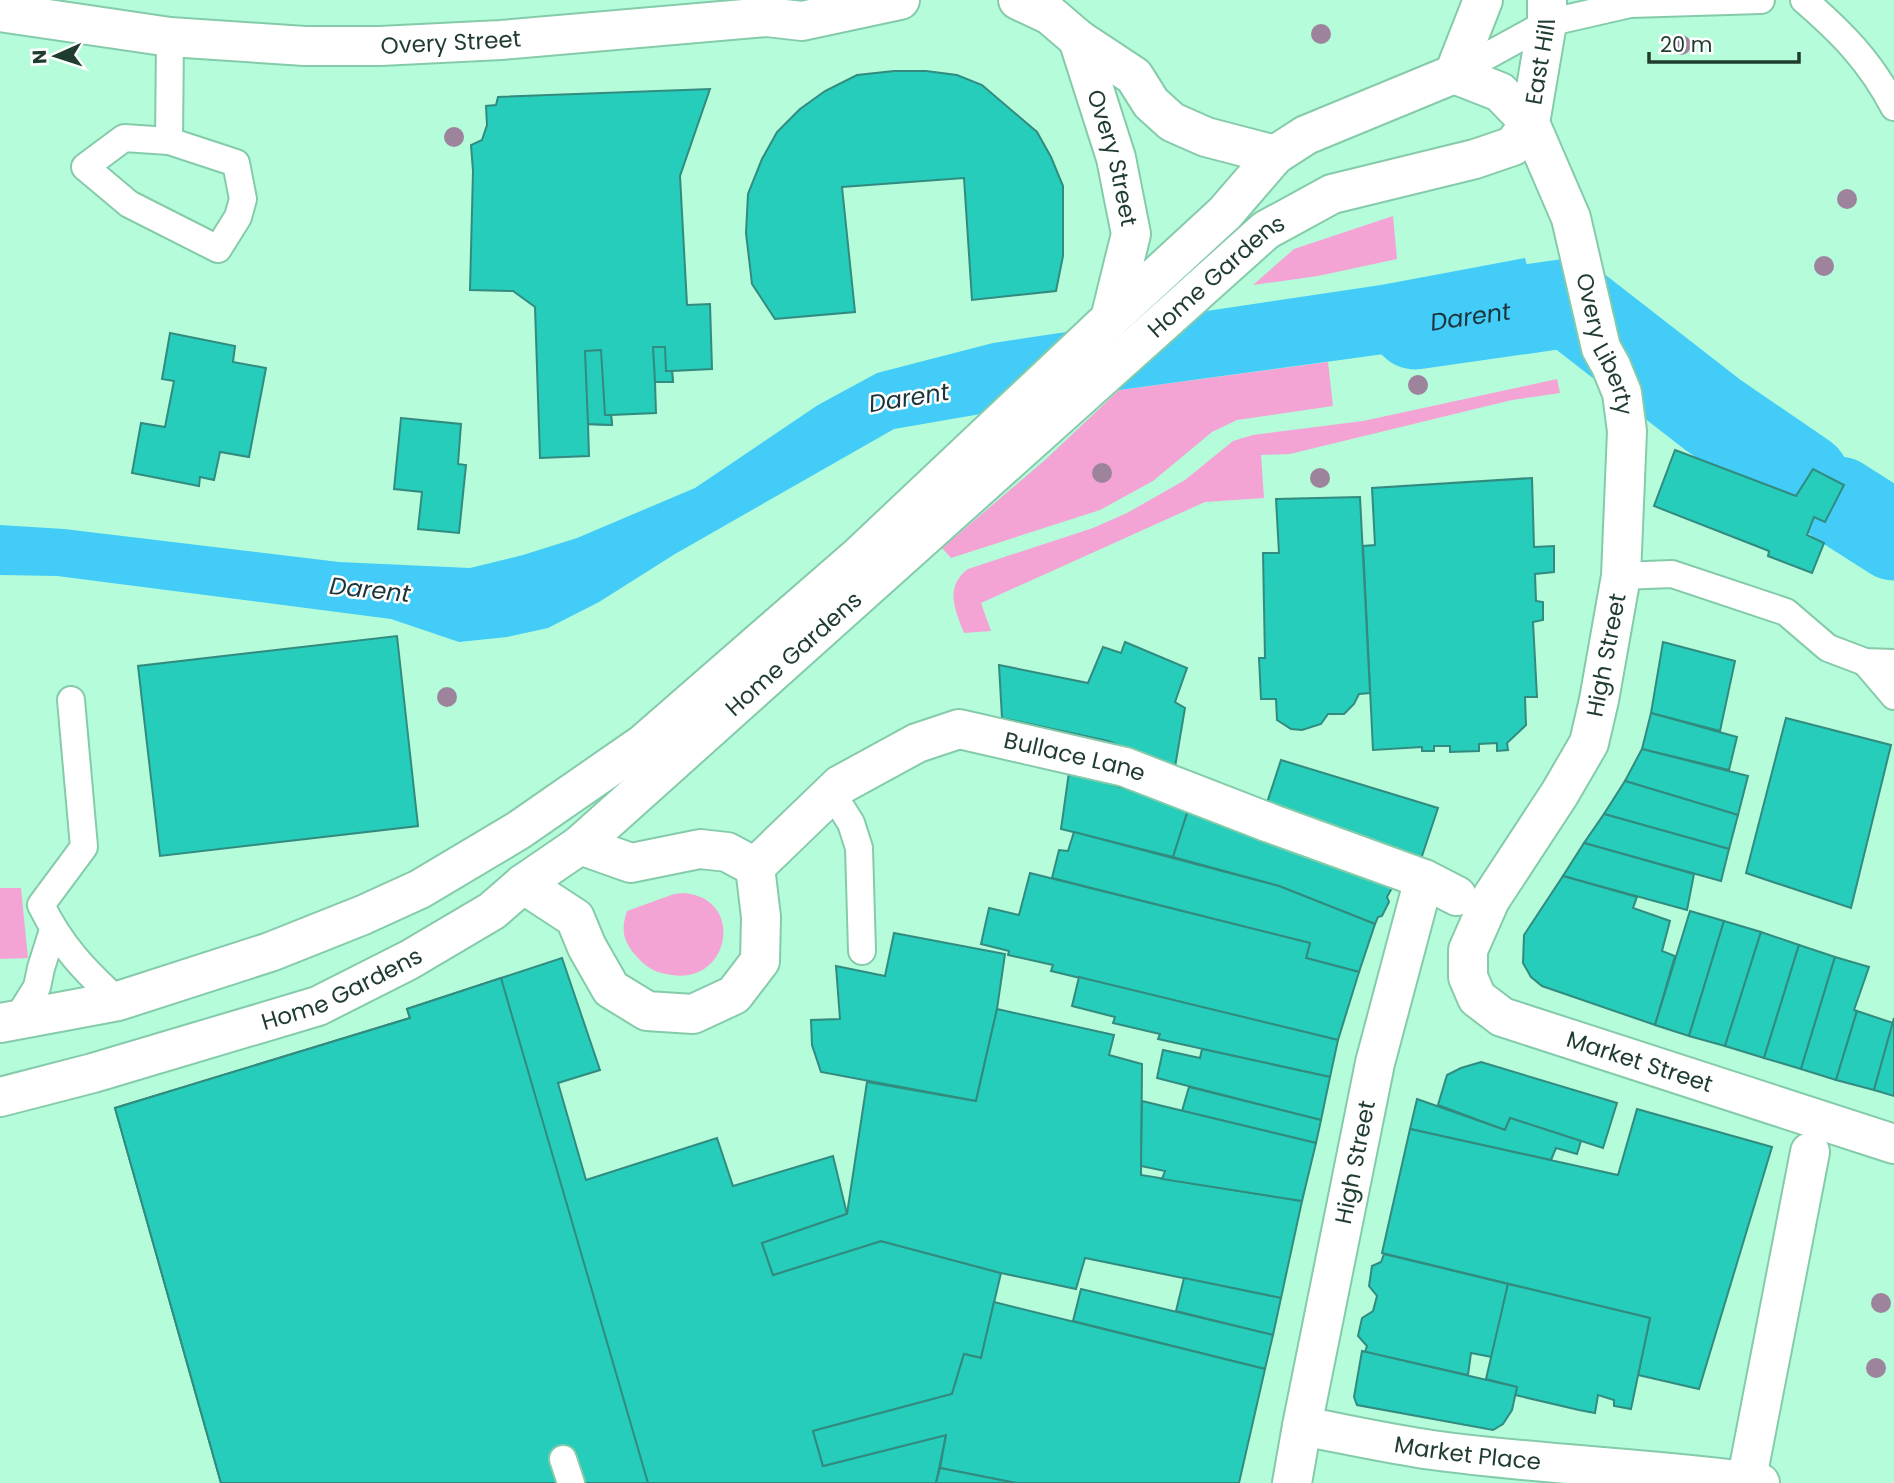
<svg xmlns="http://www.w3.org/2000/svg" width="1894" height="1483" viewBox="0 0 1894 1483" font-family="Poppins,sans-serif">
	<style>
		.green { fill: #f4a4d4 }
		.water { fill: #42ccf7 }
		.lines { fill: none; stroke-linecap: round; stroke-linejoin: round }
		.river { stroke: #42ccf7; stroke-width: 89 }
		.building { fill: #25cdba; stroke: #328b7f; stroke-width: 2 }
		.service-casing { stroke: #85cbaa; stroke-width: 30 }
		.pedestrian-casing { stroke: #85cbaa; stroke-width: 42 }
		.minor-casing { stroke: #85cbaa; stroke-width: 42 }
		.tertiary-casing { stroke: #85cbaa; stroke-width: 42 }
		.primary-casing { stroke: #85cbaa; stroke-width: 42 }
		.service { stroke: #fff; stroke-width: 26 }
		.pedestrian { stroke: #fff; stroke-width: 38 }
		.minor { stroke: #fff; stroke-width: 38 }
		.tertiary { stroke: #fff; stroke-width: 38 }
		.primary { stroke: #fff; stroke-width: 38 }
		.tree { fill: #9d839c }
		.labels { text-anchor: middle; stroke-width: 5; stroke-linejoin: round; paint-order: stroke }
		.street-label { font-size: 23px; fill: #1f3c2f; stroke: #fff }
		.water-label { font-size: 24px; font-style: italic; fill: #1d343c; stroke: #fff }
	</style>
	<rect width="100%" height="100%" fill="#b4fcda"/>
	<!-- green -->
	<g class="green">
		<polygon points="1393,216 1397,259 1318,276 1253,285 1294,249"/>
		<polygon points="1328,362 1333,406 1237,420 1212,432 1153,481 1100,510 951,558 942,548 1045,460 1119,390"/>
		<path d="M 1557,379 L 1560,393 L 1512,400 L 1290,454 L 1261,455 L 1264,498 L 1205,502 L 981,603 L 991,631 L 964,633 C 955,610 944,587 968,569 L 1093,528 L 1127,513 L 1185,480 L 1233,441 L 1253,435 L 1363,421 Z"/>
		<polygon points="0,888 21,888 28,958 0,959"/>
		<path d="M 684,893 C 745,898 731,984 672,975 C 658,973 649,970 639,959 C 624,943 620,932 627,911 L 674,894 Z"/>
	</g>
	<!-- water -->
	<polygon class="water" points="1525,258 1543,325 1436,347 1119,390 894,429 675,554 599,602 548,628 507,637 459,642 391,619 57,576 0,575 0,525 64,529 339,562 470,568 523,555 577,538 695,488 818,405 877,373 993,343 1381,285"/>
	<g class="lines">
		<!-- river -->
		<g class="river">
			<path id="s1" d="M 1415,325 L 1569,303 L 1713,415 L 1805,478"/>
			<polyline points="1839,501 1894,536"/>
		</g>
	</g>
	<!-- building -->
	<g class="building">
		<polygon points="894,71 926,71 957,75 982,85 1037,132 1051,157 1063,186 1063,256 1056,291 972,300 964,178 842,187 855,312 775,319 752,284 746,233 748,194 762,159 777,132 800,109 825,91 857,75"/>
		<polygon points="710,89 680,176 687,305 710,304 712,369 672,371 673,382 655,382 656,413 611,415 612,425 588,424 589,456 540,458 535,307 513,291 470,290 473,171 471,145 482,140 487,125 486,106 496,105 498,97"/>
		<polygon points="170,333 235,346 233,362 266,368 249,457 220,452 214,480 200,477 199,486 132,473 141,423 165,427 174,381 162,379"/>
		<polygon points="653,347 665,347 666,371 672,371 673,382 655,382"/>
		<polygon points="601,350 605,415 611,415 612,425 588,424 585,351"/>
		<polygon points="401,418 461,424 458,464 466,465 459,533 418,529 422,492 394,489"/>
		<polygon points="1675,450 1796,496 1813,469 1844,485 1825,522 1814,517 1807,535 1824,543 1812,573 1768,556 1769,551 1654,506"/>
		<polygon points="1532,478 1534,547 1554,546 1554,572 1535,574 1536,601 1543,602 1543,620 1533,622 1537,697 1525,697 1526,725 1507,743 1508,750 1497,751 1497,743 1479,744 1479,751 1450,752 1450,746 1434,746 1434,751 1422,751 1422,747 1373,750 1363,546 1375,545 1372,488"/>
		<polygon points="1360,497 1370,693 1359,694 1354,704 1344,714 1328,714 1321,724 1302,730 1291,729 1277,720 1276,699 1261,699 1259,658 1265,658 1263,553 1279,553 1276,499"/>
		<polygon points="397,636 418,826 160,856 138,666"/>
		<polygon points="1125,642 1187,668 1175,702 1185,708 1175,767 1108,741 1002,718 999,665 1088,683 1103,647 1121,653"/>
		<polygon points="1663,642 1735,661 1720,731 1651,713"/>
		<polygon points="1651,713 1737,737 1729,770 1642,749"/>
		<polygon points="1786,718 1891,745 1851,908 1746,873"/>
		<polygon points="1642,749 1748,776 1738,815 1625,781"/>
		<polygon points="1281,760 1438,808 1419,865 1265,809"/>
		<polygon points="1069,772 1189,807 1173,857 1061,829"/>
		<polygon points="1625,781 1738,815 1729,849 1604,814"/>
		<polygon points="1189,807 1393,886 1387,897 1389,902 1382,916 1378,917 1375,924 1279,886 1173,857"/>
		<polygon points="1604,814 1729,849 1721,881 1584,843"/>
		<polygon points="1074,832 1279,886 1375,924 1359,972 1306,958 1310,943 1052,878 1059,850 1068,851"/>
		<polygon points="1584,843 1694,874 1687,910 1563,876"/>
		<polygon points="1030,873 1310,943 1306,958 1359,972 1338,1040 1051,971 1053,965 1008,955 1009,951 981,944 989,908 1019,915"/>
		<polygon points="1563,876 1637,897 1633,908 1670,921 1662,951 1675,956 1655,1025 1542,986 1531,977 1523,963 1524,935"/>
		<polygon points="1690,911 1724,921 1689,1036 1655,1025"/>
		<polygon points="1724,921 1761,932 1725,1046 1689,1036"/>
		<polygon points="1761,932 1799,945 1764,1058 1725,1046"/>
		<polygon points="894,933 1005,954 997,1009 976,1101 821,1072 812,1045 811,1020 840,1019 836,966 885,976"/>
		<polygon points="1799,945 1835,957 1801,1069 1764,1058"/>
		<polygon points="1835,957 1869,967 1854,1010 1857,1011 1836,1080 1801,1069"/>
		<polygon points="562,958 600,1070 558,1083 586,1180 717,1138 733,1186 833,1156 847,1214 762,1243 773,1275 881,1241 1001,1273 981,1358 964,1354 952,1394 813,1431 823,1466 946,1435 936,1483 221,1483 115,1108 410,1018 407,1009"/>
		<polygon points="1079,977 1338,1040 1330,1077 1158,1039 1160,1034 1113,1023 1115,1017 1072,1006"/>
		<polygon points="501,978 648,1483 221,1483 115,1108 410,1018 407,1009"/>
		<polygon points="997,1009 1114,1035 1109,1055 1142,1064 1141,1175 1302,1201 1281,1298 1085,1258 1076,1289 1001,1273 881,1241 773,1275 762,1243 847,1214 867,1082 976,1101"/>
		<polygon points="1857,1011 1893,1023 1874,1090 1836,1080"/>
		<polygon points="1894,1018 1894,1096 1874,1090"/>
		<polygon points="1202,1049 1330,1077 1321,1120 1157,1078 1163,1050 1200,1058"/>
		<polygon points="1481,1062 1617,1103 1603,1148 1510,1118 1505,1130 1438,1105 1447,1075 1461,1068"/>
		<polygon points="1189,1087 1321,1120 1316,1143 1182,1111"/>
		<polygon points="1417,1099 1505,1130 1510,1118 1581,1141 1577,1154 1556,1148 1551,1160 1410,1129"/>
		<polygon points="1142,1101 1316,1143 1302,1201 1162,1179 1165,1171 1141,1166"/>
		<polygon points="1637,1109 1772,1147 1699,1389 1638,1375 1650,1318 1382,1253 1410,1129 1618,1175"/>
		<polygon points="1384,1254 1508,1284 1492,1357 1471,1353 1468,1375 1365,1352 1367,1346 1358,1336 1362,1318 1373,1311 1377,1296 1369,1286 1372,1266 1381,1262"/>
		<polygon points="1184,1278 1281,1298 1273,1335 1176,1311"/>
		<polygon points="1508,1284 1650,1318 1631,1409 1614,1406 1614,1400 1598,1395 1595,1413 1579,1410 1515,1395 1517,1387 1486,1379"/>
		<polygon points="1081,1289 1273,1335 1265,1369 1073,1321"/>
		<polygon points="994,1302 1265,1369 1239,1483 1016,1483 940,1468 946,1435 823,1466 813,1431 952,1394 964,1354 981,1358"/>
		<polygon points="1362,1351 1517,1387 1512,1410 1503,1424 1493,1430 1357,1405 1354,1397"/>
		<polygon points="940,1468 1016,1483 936,1483"/>
	</g>
	<g class="lines">
		<!-- service casing -->
		<g class="service-casing">
			<g id="service">
				<path d="M 1804,0 C 1842,33 1870,61 1894,107"/>
				<polyline points="1454,74 1547,23 1630,4 1761,0"/>
				<polygon points="124,138 169,141 236,163 243,199 238,217 218,249 129,204 85,167"/>
				<polyline points="169,141 170,37"/>
				<polyline points="1621,576 1672,574 1786,612 1828,648 1865,662 1894,663"/>
				<polyline points="1865,662 1894,696"/>
				<path d="M 71,700 L 84,847 L 41,905 C 61,946 85,971 118,1001"/>
				<polyline points="832,793 851,823 859,848 862,951"/>
				<polyline points="17,1019 37,987 41,968 53,930"/>
				<polyline points="563,1459 571,1483"/>
			</g>
		</g>
		<!-- pedestrian casing -->
		<g class="pedestrian-casing">
			<g id="pedestrian">
				<polyline points="1267,822 1424,879 1457,896"/>
				<path id="s2" d="M 1302,1426 C 1345,1434 1389,1444 1432,1450 C 1541,1465 1651,1468 1760,1483"/>
				<path id="s3" d="M 1292,1483 L 1302,1426 L 1375,1063 L 1424,879"/>
				<polyline points="1746,1483 1810,1152"/>
			</g>
		</g>
		<!-- minor casing -->
		<g class="minor-casing">
			<g id="minor">
				<path id="s4" d="M 755,867 L 840,785 L 917,743 L 959,729 L 1125,767 L 1267,822"/>
				<polyline points="523,884 575,918 587,947 611,989 647,1011 693,1014 734,995 760,961 761,917 755,867 727,852 700,849 631,863 580,845"/>
			</g>
		</g>
		<!-- tertiary casing -->
		<g class="tertiary-casing">
			<g id="tertiary">
				<polyline points="1018,0 1050,15 1078,39 1134,76 1151,103 1172,122 1206,137 1275,155"/>
				<path id="s5" d="M 0,12 L 170,37 L 305,46 L 380,46 L 501,40 L 767,17 L 802,21 L 900,0"/>
				<path id="s6" d="M 1078,39 L 1116,158 L 1131,234 L 1110,319"/>
			</g>
		</g>
		<!-- primary casing -->
		<g class="primary-casing">
			<g id="primary">
				<path id="s7" d="M 1454,74 L 1500,92 L 1530,123 L 1571,218 L 1601,348 L 1611,366 L 1622,393 L 1627,431 L 1621,576 L 1599,700 L 1589,743 L 1560,793 L 1490,900 L 1468,950 L 1468,977 L 1477,998 L 1502,1017 L 1894,1144"/>
				<polyline points="1454,74 1483,0"/>
				<polyline points="0,1023 118,1001 270,952 363,915 420,889 519,830 643,744 859,556 1110,319 1225,213 1275,155 1306,135 1454,74"/>
				<path id="s8" d="M 0,1097 L 93,1073 L 318,1006 L 409,960 L 492,911 L 523,884 L 580,845 L 1266,230 L 1332,194 L 1475,159 L 1513,146 L 1530,123 L 1547,23 L 1547,0"/>
			</g>
		</g>
		<!-- service -->
		<use href="#service" class="service"/>
		<!-- pedestrian -->
		<use href="#pedestrian" class="pedestrian"/>
		<!-- minor -->
		<use href="#minor" class="minor"/>
		<!-- tertiary -->
		<use href="#tertiary" class="tertiary"/>
		<!-- primary -->
		<use href="#primary" class="primary"/>
	</g>
	<!-- trees -->
	<g class="tree">
		<circle cx="1321" cy="34" r="10"/>
		<circle cx="1681" cy="45" r="10"/>
		<circle cx="454" cy="137" r="10"/>
		<circle cx="1847" cy="199" r="10"/>
		<circle cx="1824" cy="266" r="10"/>
		<circle cx="1418" cy="385" r="10"/>
		<circle cx="1102" cy="473" r="10"/>
		<circle cx="1320" cy="478" r="10"/>
		<circle cx="447" cy="697" r="10"/>
		<circle cx="1881" cy="1303" r="10"/>
		<circle cx="1876" cy="1368" r="10"/>
	</g>
	<g class="labels">
		<!-- street labels -->
		<g class="street-label">
			<text dy="8" stroke="none"><textPath href="#s5" startOffset="453">Overy Street</textPath></text>
			<text dy="8" stroke="none"><textPath href="#s8" startOffset="1914">East Hill</textPath></text>
			<text dy="8" stroke="none"><textPath href="#s6" startOffset="124">Overy Street</textPath></text>
			<text dy="8" stroke="none"><textPath href="#s8" startOffset="1493">Home Gardens</textPath></text>
			<text dy="8" stroke="none"><textPath href="#s7" startOffset="327">Overy Liberty</textPath></text>
			<text dy="8" stroke="none"><textPath href="#s8" startOffset="926">Home Gardens</textPath></text>
			<text transform="translate(1606 655) rotate(-79)" y="8">High Street</text>
			<text dy="8" stroke="none"><textPath href="#s4" startOffset="369">Bullace Lane</textPath></text>
			<text dy="8" stroke="none"><textPath href="#s8" startOffset="359">Home Gardens</textPath></text>
			<text dy="8" stroke="none"><textPath href="#s7" startOffset="1199">Market Street</textPath></text>
			<text dy="8" stroke="none"><textPath href="#s3" startOffset="327">High Street</textPath></text>
			<text dy="8" stroke="none"><textPath href="#s2" startOffset="168">Market Place</textPath></text>
		</g>
		<!-- water labels -->
		<g class="water-label">
			<text dy="8" stroke="none"><textPath href="#s1" startOffset="56">Darent</textPath></text>
			<text transform="translate(909 398) rotate(-9)" y="8">Darent</text>
			<text transform="translate(370 590) rotate(6)" y="8">Darent</text>
		</g>
	</g>
	<!-- north arrow -->
	<g transform="translate(56 56) rotate(267)" stroke="#ffffff" stroke-width="5" paint-order="stroke">
	<path d="M0-5L12 26L0 18L-12 26Z" fill="#1f3c2f"/>
	<text y="-10" font-size="19" font-weight="bold" text-anchor="middle" fill="#1f3c2f">N</text>
	</g>
	<!-- scale -->
	<path d="M1649 52v10h150v-10" fill="none" stroke="#1f3c2f" stroke-width="3.5"/>
	<text x="1660" y="52" font-size="21" fill="#1f3c2f" stroke="#ffffff" stroke-width="5" paint-order="stroke">20 m</text>
</svg>
